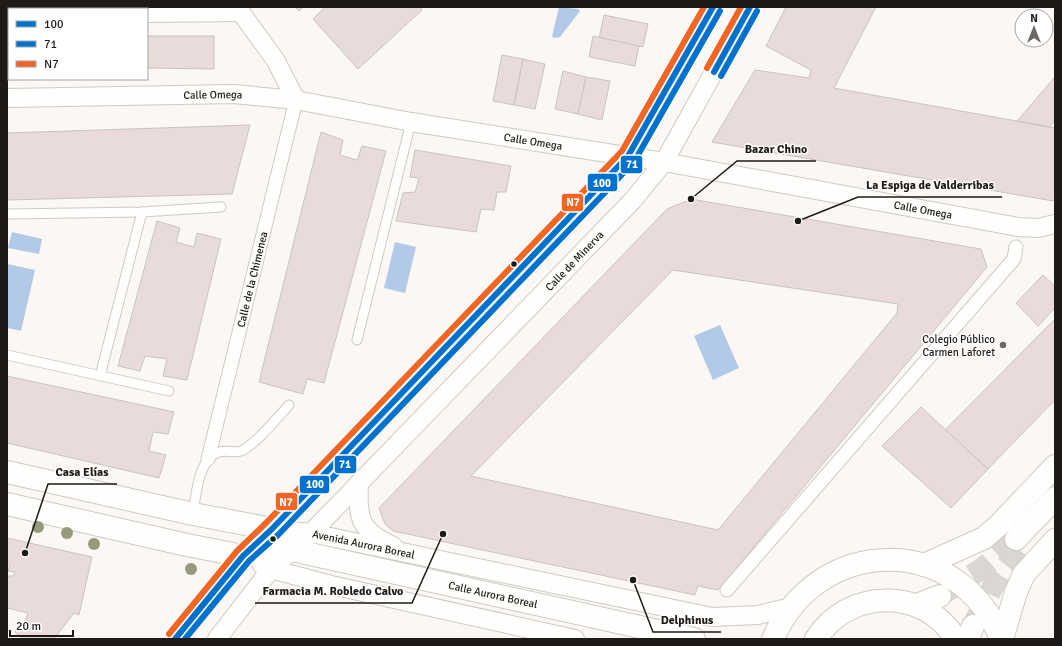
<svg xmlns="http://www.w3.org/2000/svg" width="1062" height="646" viewBox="0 0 1062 646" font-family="Signika,sans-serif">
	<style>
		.water { fill: #b2cae7 }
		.building { fill: #e8dbd9; stroke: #c8c4c2; fill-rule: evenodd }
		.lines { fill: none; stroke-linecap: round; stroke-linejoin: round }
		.secondary-tunnel { stroke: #dad6d3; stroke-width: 22; stroke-dasharray: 22 11; stroke-linecap: butt }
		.service-casing { stroke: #cecac7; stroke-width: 11 }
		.pedestrian-casing { stroke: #cecac7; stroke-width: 15 }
		.minor-casing { stroke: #cecac7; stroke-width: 20 }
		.tertiary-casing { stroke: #cecac7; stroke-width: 24 }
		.secondary-casing { stroke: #cecac7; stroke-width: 24 }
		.service { stroke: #fefefd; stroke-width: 9 }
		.pedestrian { stroke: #fefefd; stroke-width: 13 }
		.minor { stroke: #fefefd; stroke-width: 18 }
		.tertiary { stroke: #fefefd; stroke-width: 22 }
		.secondary { stroke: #fefefd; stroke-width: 22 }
		.bus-1-casing { stroke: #fff; stroke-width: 9 }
		.bus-2-casing { stroke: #fff; stroke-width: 9 }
		.bus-3-casing { stroke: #fff; stroke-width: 9 }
		.bus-1 { stroke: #0072ce; stroke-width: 6 }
		.bus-2 { stroke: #0072ce; stroke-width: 6 }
		.bus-3 { stroke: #f26522; stroke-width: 6 }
		.tree { fill: #949a7a }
		.bus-dot { fill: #1e1a17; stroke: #fff; stroke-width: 1.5 }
		.poi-dot { fill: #6b6764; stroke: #fff; stroke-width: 1.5 }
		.labels { text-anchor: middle; stroke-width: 3; stroke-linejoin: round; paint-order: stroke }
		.street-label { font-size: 11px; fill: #1e1a17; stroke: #fff }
		.poi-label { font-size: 11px; fill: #1e1a17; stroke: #fff; text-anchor: end }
		.leader { fill: none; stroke: #1e1a17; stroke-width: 1.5 }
		.callout-dot { fill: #1e1a17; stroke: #fff; stroke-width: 1.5 }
		.callout-label { font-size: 12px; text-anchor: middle; font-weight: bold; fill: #1e1a17; stroke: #fff; stroke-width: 3; stroke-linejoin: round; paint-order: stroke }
		.line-badge { stroke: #fff; stroke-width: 1.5 }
		.badge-label { font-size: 11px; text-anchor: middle; font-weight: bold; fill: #fff }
	</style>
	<rect width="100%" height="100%" fill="#fbf7f4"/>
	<!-- water -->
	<g class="water">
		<polygon points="559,7 578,9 580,11 560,37 554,38 552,36"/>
		<polygon points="12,232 42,239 39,254 8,248"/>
		<polygon points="395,242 416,247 405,293 384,288"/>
		<polygon points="7,264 35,270 21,331 7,328"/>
		<polygon points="720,325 739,368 713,380 694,336"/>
	</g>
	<!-- building -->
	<g class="building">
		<polygon points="295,7 303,7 299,11"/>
		<polygon points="325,7 420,7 422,10 358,69 313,19"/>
		<polygon points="786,7 876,7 834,88 1055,128 1055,199 1053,201 712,142 755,70 809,78 811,70 766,46"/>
		<polygon points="604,15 648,24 643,47 599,38"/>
		<polygon points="7,36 9,36 9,79 17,79 17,80 7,79"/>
		<polygon points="147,36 214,36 214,69 147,68"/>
		<polygon points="593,36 639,46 635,66 589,57"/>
		<polygon points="502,55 523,59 514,105 493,101"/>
		<polygon points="523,59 545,64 535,109 514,105"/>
		<polygon points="563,71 586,77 578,114 555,109"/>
		<polygon points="586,77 610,81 602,120 578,114"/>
		<polygon points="1055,77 1055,120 1050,127 1017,121"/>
		<polygon points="250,125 232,194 7,200 7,133"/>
		<polygon points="321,132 343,140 340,155 357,160 362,146 386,151 324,383 307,379 303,394 259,382"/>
		<polygon points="415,150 511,166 506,192 497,192 494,210 481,209 476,232 396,221 403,193 415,192 419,178 410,177"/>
		<path d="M 691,199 L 981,249 L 987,267 L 718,590 L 698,586 L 695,595 L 393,531 L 385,524 L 379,508 L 667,209 ZM 673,270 L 898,304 L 897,313 L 718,530 L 471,476 Z"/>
		<polygon points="157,221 180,228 176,242 194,247 197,233 221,239 187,380 163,376 167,359 145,356 140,371 118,366"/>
		<polygon points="1043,275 1055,286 1055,308 1038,326 1016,303"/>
		<polygon points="1055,319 1055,400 988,469 945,430"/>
		<polygon points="7,376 174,412 168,434 153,432 149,451 166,455 159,478 7,443"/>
		<polygon points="921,407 988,469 951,508 882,446"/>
		<polygon points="7,538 92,557 79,615 74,613 54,639 23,639 15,632 26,619 28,613 7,608 7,576 13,576 15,572 8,571 10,565 7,565"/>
	</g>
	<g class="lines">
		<!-- secondary-tunnel -->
		<g class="secondary-tunnel">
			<polyline points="944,593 983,568 1016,539"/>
			<polyline points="974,623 999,575 1019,550"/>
		</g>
		<!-- service casing -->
		<g class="service-casing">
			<g id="service">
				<polyline points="7,214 142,212 221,207"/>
				<polyline points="357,340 411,122"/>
				<polyline points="7,355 169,391"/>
				<polyline points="100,376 142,212"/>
				<path d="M 193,514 C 196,495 198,459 219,452 C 226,450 234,453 241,451 C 254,446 279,416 289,405"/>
			</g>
		</g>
		<!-- pedestrian casing -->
		<g class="pedestrian-casing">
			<g id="pedestrian">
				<path id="s1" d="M 208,459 L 296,100"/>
				<polyline points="727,590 1014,259 1016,247"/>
			</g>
		</g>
		<!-- minor casing -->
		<g class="minor-casing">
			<g id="minor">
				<polyline points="237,7 276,61 296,100"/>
				<polyline points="7,8 20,9"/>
				<polyline points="147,13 241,12"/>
				<path id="s2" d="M 7,98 L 234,94 L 296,100 L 411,122 L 664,162 L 1018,227 L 1038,228 L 1055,224"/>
				<path d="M 359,484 C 357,519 360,531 393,546"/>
				<path id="s3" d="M 272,529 L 311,533 L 712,617 L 758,615 L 791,607"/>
				<polyline points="262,565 271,569 331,585 575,639"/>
				<polyline points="175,639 243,556 272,529 628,156 713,7"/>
				<path id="s4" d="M 217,639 L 271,569 L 311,533 L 633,200 L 664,162 L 750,7"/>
			</g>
		</g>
		<!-- tertiary casing -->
		<g class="tertiary-casing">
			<g id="tertiary">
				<polyline points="924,565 984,538 999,525 1055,466"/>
				<path d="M 773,639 C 817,535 959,532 1001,639"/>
				<polyline points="1002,639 1016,592 1024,574 1055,540"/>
			</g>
		</g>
		<!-- secondary casing -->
		<g class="secondary-casing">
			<g id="secondary">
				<polyline points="7,472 193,514 272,529 292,550"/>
				<path id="s5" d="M 7,504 L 187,545 L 243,556 L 292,550 L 694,639"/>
				<polyline points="1016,539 1055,498"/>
				<polyline points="917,605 940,596"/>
				<path d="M 816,639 C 848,588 924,587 956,639"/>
				<polyline points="968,639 973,626"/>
			</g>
		</g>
		<!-- service -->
		<use href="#service" class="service"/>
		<!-- pedestrian -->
		<use href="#pedestrian" class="pedestrian"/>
		<!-- minor -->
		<use href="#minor" class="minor"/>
		<!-- tertiary -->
		<use href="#tertiary" class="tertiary"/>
		<!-- secondary -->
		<use href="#secondary" class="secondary"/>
		<!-- bus-1 casing -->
		<g class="bus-1-casing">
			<g id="bus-1">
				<polyline points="714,72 750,7"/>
				<polyline points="175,639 243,556 272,529 628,156 713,7"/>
			</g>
		</g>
		<!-- bus-2 casing -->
		<g class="bus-2-casing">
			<g id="bus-2">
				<polyline points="721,76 757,11"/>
				<polyline points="185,639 249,561 278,535 634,162 720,11"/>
			</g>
		</g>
		<!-- bus-3 casing -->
		<g class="bus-3-casing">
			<g id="bus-3">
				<polyline points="707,68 741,7"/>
				<polyline points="169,634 237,551 266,523 622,151 704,7"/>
			</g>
		</g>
		<!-- bus-1 -->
		<use href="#bus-1" class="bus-1"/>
		<!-- bus-2 -->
		<use href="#bus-2" class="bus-2"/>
		<!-- bus-3 -->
		<use href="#bus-3" class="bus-3"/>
	</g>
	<!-- trees -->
	<g class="tree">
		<circle cx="38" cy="527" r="6"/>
		<circle cx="67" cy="533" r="6"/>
		<circle cx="94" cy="544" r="6"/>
		<circle cx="191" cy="569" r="6"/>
	</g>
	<!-- markers -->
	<g class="bus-dot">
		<circle cx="514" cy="264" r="3.5"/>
		<circle cx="273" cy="539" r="3.5"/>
	</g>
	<circle class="poi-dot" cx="1003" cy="345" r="4"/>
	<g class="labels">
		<!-- street labels -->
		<g class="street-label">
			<text dy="4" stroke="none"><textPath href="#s2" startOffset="206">Calle Omega</textPath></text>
			<text dy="4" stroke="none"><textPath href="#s2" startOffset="530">Calle Omega</textPath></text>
			<text dy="4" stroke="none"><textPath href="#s2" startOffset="926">Calle Omega</textPath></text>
			<text dy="4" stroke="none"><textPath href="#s4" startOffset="521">Calle de Minerva</textPath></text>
			<text dy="4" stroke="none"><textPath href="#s1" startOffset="185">Calle de la Chimenea</textPath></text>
			<text dy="4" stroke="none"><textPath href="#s3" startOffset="93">Avenida Aurora Boreal</textPath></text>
			<text dy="4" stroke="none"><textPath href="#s5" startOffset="497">Calle Aurora Boreal</textPath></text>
		</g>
		<!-- poi labels -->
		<g class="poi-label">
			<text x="995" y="343">Colegio Público<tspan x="995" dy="13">Carmen Laforet</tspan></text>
		</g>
	</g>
	<!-- callouts -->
	<path class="leader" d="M691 199L737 161H816M798 221L858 197H1002M25 553L48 484H117M443 534L412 603H255M633 580L653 632H721"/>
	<g class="callout-dot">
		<circle cx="691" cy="199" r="4"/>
		<circle cx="798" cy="221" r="4"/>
		<circle cx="25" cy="553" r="4"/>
		<circle cx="443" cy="534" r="4"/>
		<circle cx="633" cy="580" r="4"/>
	</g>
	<g class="callout-label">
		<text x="776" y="153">Bazar Chino</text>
		<text x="930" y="189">La Espiga de Valderribas</text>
		<text x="82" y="476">Casa Elías</text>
		<text x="333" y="595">Farmacia M. Robledo Calvo</text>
		<text x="687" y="624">Delphinus</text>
	</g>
	<g class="line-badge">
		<rect x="620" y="155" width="23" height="19" rx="4" fill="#0072ce"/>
		<rect x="587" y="173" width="31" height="19" rx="4" fill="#0072ce"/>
		<rect x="561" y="193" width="23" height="19" rx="4" fill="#f26522"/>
		<rect x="334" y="455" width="23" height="19" rx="4" fill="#0072ce"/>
		<rect x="299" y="475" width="31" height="19" rx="4" fill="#0072ce"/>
		<rect x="275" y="492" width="23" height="19" rx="4" fill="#f26522"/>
	</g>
	<g class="badge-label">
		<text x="632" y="168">71</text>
		<text x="602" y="187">100</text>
		<text x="573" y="206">N7</text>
		<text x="345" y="468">71</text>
		<text x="315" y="488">100</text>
		<text x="286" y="506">N7</text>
	</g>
	<!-- border -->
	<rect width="1062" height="646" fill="none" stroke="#1e1a17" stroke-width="16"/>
	<!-- legend -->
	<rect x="8" y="8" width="140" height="72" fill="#ffffff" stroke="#a5a3a2"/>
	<rect x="16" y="21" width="20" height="6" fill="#0072ce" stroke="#a5a3a2"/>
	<text x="44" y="28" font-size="12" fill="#1e1a17">100</text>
	<rect x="16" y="41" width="20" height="6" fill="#0072ce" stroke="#a5a3a2"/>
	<text x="44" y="48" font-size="12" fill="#1e1a17">71</text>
	<rect x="16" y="61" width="20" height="6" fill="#f26522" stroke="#a5a3a2"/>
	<text x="44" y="68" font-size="12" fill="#1e1a17">N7</text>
	<!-- north arrow -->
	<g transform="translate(1034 28)"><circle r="19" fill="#ffffff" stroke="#a5a3a2"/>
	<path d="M0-3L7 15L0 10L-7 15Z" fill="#6b6764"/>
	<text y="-6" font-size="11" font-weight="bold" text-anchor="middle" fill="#1e1a17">N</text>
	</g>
	<!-- scale -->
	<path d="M10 630v6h63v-6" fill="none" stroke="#1e1a17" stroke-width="2"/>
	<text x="16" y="630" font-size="12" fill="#1e1a17" stroke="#ffffff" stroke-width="3" paint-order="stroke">20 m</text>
</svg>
